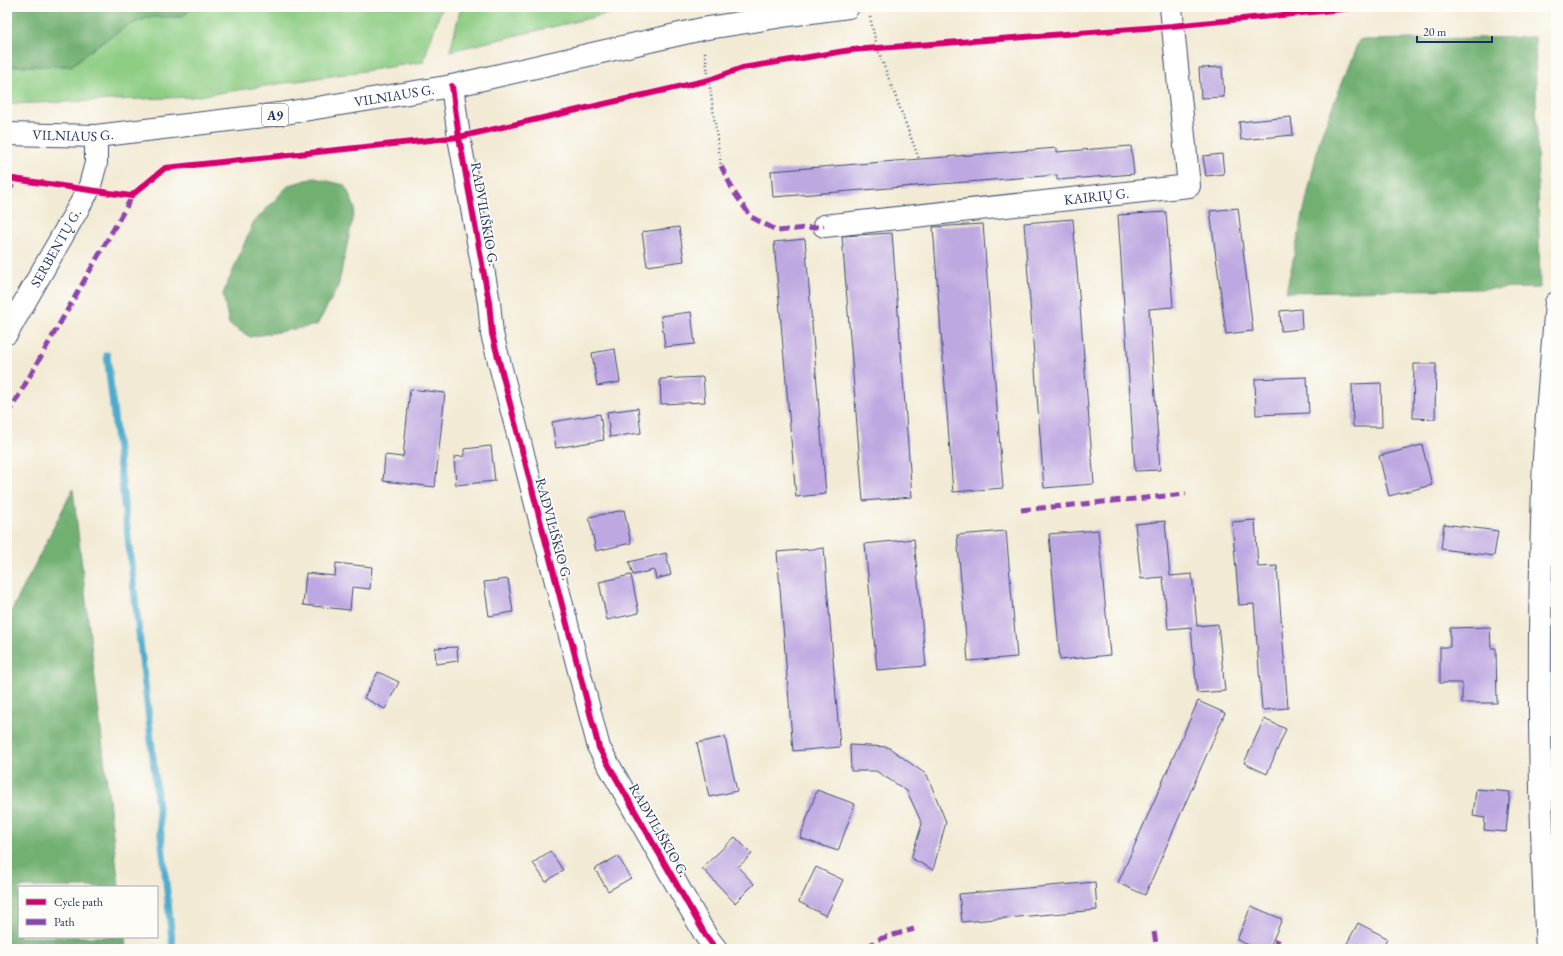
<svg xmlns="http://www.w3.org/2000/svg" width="1563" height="956" viewBox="0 0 1563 956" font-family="'EB Garamond',serif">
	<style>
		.green { fill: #8ecd84; stroke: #547e71 }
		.forest { fill: #72b072; stroke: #467068 }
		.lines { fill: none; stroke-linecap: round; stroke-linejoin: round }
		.stream { stroke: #4dabcc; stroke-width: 7 }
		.building { fill: #bea8e1 }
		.street-casing { stroke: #3b4b70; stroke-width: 24 }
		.primary-casing { stroke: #3b4b70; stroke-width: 24 }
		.highway-casing { stroke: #3b4b70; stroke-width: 24 }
		.path { stroke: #3b4b70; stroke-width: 2.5; stroke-dasharray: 1 3; stroke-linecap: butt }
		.street { stroke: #fff; stroke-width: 22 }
		.primary { stroke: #fff; stroke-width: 22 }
		.highway { stroke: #fff; stroke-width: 22 }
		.quiet { stroke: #8e44ad; stroke-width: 5; stroke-dasharray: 10 5; stroke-linecap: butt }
		.cycleway-casing { stroke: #fdfcf7; stroke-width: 8 }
		.cycleway { stroke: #d6006c; stroke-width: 6 }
		.labels { text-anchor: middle; stroke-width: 3.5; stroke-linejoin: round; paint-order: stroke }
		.shield { fill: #fdfcf7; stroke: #5f6c8c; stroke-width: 1 }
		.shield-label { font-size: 13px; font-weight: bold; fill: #1b2f5e }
		.street-label { font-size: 14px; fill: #1b2f5e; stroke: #fdfcf7 }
	</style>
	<rect width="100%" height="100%" fill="#fdfcf7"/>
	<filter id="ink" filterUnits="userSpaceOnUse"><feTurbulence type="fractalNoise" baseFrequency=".025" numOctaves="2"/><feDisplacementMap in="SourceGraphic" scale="8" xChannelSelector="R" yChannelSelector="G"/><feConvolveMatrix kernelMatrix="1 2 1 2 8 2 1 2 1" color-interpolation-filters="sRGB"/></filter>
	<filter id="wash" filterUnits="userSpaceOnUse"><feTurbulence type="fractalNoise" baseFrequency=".012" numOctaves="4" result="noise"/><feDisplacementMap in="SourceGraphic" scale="16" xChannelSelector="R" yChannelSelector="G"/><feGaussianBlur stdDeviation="0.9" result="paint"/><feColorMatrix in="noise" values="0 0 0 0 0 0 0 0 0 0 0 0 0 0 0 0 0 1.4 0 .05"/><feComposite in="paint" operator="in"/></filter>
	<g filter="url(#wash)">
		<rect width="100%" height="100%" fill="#f2ead4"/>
		<!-- green -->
		<g class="green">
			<polygon points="193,7 442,7 423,62 192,97 10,104 9,66 71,66 99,44 127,26 150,17 183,17"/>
			<polygon points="461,7 625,7 624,10 450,51"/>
		</g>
		<!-- forest -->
		<g class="forest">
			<polygon points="8,7 193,7 183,17 150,17 127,26 99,44 71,66 9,66"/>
			<polygon points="1535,37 1540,288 1286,292 1320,138 1359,40"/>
			<polygon points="314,178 345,185 355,208 338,287 317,325 250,337 229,324 223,294 253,223 289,185"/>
			<polygon points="73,489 119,887 19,887 19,937 125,937 126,949 7,949 7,620"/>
		</g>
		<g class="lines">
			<!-- stream -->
			<polyline class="stream" points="107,355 148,711 173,949"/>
		</g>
		<g id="blocks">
			<!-- building -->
			<g class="building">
				<polygon points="1222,67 1224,97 1201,98 1199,68"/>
				<polygon points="1291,117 1293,135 1241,140 1239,122"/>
				<polygon points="1131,146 1134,174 1057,180 1057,175 773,197 771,171 1057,148 1057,152"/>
				<polygon points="1222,154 1224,174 1206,176 1203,156"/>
				<polygon points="1238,208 1253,331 1226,334 1210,211"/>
				<polygon points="1166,212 1173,307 1149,309 1160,470 1135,471 1118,215"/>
				<polygon points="1073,219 1094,484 1044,488 1024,223"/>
				<polygon points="983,224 1003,488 953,492 933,227"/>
				<polygon points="679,227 684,261 647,266 642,232"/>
				<polygon points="892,233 912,497 863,501 842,236"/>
				<polygon points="805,239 826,494 796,497 774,242"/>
				<polygon points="1301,309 1302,329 1281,331 1280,311"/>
				<polygon points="691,312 695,344 665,347 661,316"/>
				<polygon points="615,349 620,382 597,386 592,353"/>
				<polygon points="1414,364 1436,364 1435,419 1413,418"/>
				<polygon points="703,377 705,402 661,404 660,379"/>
				<polygon points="1307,377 1309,413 1256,415 1255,379"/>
				<polygon points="1381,383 1382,427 1353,427 1352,384"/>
				<polygon points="410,389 445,393 435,487 383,481 385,455 403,457"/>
				<polygon points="638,408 641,433 610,437 607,412"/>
				<polygon points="600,414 604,440 556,448 552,422"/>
				<polygon points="1422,445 1432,485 1389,496 1379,456"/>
				<polygon points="491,446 495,481 456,485 454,457 464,456 464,449"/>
				<polygon points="624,510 631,543 596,551 589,517"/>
				<polygon points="1255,520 1258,567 1277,566 1288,708 1262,710 1254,604 1239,605 1232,522"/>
				<polygon points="1165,521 1170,576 1192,574 1197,626 1218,624 1225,691 1197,693 1191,627 1168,629 1163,577 1141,579 1135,524"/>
				<polygon points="1444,524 1498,531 1494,556 1441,549"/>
				<polygon points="1098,530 1110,655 1060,660 1049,534"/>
				<polygon points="1006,531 1017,657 968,661 957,535"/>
				<polygon points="914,539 926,666 877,670 865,544"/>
				<polygon points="824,548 840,747 793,751 777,552"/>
				<polygon points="666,553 671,575 656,579 654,570 633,575 629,562"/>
				<polygon points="336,563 372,567 370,589 352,587 350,610 303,605 306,573 335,576"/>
				<polygon points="631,575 639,613 607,620 599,582"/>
				<polygon points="508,579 513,612 489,616 484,582"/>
				<polygon points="1490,627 1491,648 1496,648 1497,703 1462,703 1462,683 1440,683 1440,647 1450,647 1450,628"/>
				<polygon points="457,647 458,661 436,664 435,648"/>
				<polygon points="378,672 399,682 385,709 364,698"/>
				<polygon points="1198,701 1225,713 1145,895 1118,883"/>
				<polygon points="1264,719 1286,729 1267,774 1244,763"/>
				<polygon points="725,737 737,791 709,797 697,743"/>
				<polygon points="850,745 888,747 927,775 946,822 933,870 911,858 922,824 907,791 876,771 851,771"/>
				<polygon points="1476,789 1510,792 1506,832 1484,830 1485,818 1473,816"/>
				<polygon points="817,790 855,804 838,851 800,838"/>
				<polygon points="735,837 752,854 738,867 754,884 735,903 702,868"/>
				<polygon points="550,851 563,870 546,882 533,863"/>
				<polygon points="618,856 631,878 608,891 595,869"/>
				<polygon points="816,867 843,880 826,916 799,902"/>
				<polygon points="1095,882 1097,910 962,922 959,894"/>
				<polygon points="1251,906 1282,919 1269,949 1258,949 1237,940"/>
				<polygon points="1358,923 1387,938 1382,949 1344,949"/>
			</g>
		</g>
	</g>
	<g filter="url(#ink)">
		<use href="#blocks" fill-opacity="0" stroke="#3b4b70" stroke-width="1"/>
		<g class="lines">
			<!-- street casing -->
			<g class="street-casing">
				<g id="street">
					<polyline points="452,86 459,137 489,302 492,334 599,748 706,936 716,949"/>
					<path id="s1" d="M 824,226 L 1189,186 L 1171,7"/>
					<path d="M 1547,949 C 1538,786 1538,622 1544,459 C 1547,407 1552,355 1556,303"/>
				</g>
			</g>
			<!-- primary casing -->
			<g class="primary-casing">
				<g id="primary">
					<path id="s2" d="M 7,333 L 89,189 L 96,163 L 96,136"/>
				</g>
			</g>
			<!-- highway casing -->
			<g class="highway-casing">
				<g id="highway">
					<path id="s3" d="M 7,134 L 96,136 L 279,114 L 452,86 L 702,29 L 783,16 L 848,7"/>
				</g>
			</g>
			<!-- path -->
			<g class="path">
				<polyline points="870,17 877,47 919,159"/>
				<polyline points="705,52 721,166"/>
			</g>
			<!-- street -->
			<use href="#street" class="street"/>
			<!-- primary -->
			<use href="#primary" class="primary"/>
			<!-- highway -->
			<use href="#highway" class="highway"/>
			<!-- quiet -->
			<g class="quiet">
				<polyline points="721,166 734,192 751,217 778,231 824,226"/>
				<polyline points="7,193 17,179"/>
				<polyline points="7,416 133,195"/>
				<polyline points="1021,510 1186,494"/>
				<polyline points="1154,932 1157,949"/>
				<polyline points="867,949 876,940 914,929"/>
				<polyline points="1275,949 1277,939"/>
			</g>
			<!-- cycleway casing -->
			<g class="cycleway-casing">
				<g id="cycleway">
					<polyline points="452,86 459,137 489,302 492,334 599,748 706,936 716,949"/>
					<polyline points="7,178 131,196 165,168 459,137 709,80 742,68 851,50 1172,26 1364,7"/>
				</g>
			</g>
			<!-- cycleway -->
			<use href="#cycleway" class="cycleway"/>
		</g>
	</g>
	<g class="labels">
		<!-- shield labels -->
		<rect class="shield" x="262" y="104" width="26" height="22" rx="3"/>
		<g class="shield-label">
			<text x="275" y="120">A9</text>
		</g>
		<!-- street labels -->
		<g class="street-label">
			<text dy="5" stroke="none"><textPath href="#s3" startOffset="390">VILNIAUS G.</textPath></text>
			<text dy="5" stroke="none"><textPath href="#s3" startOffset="66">VILNIAUS G.</textPath></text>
			<text dy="5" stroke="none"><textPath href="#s1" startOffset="274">KAIRIŲ G.</textPath></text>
			<text transform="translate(485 214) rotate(80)" y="5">RADVILIŠKIO G.</text>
			<text dy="5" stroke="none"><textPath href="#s2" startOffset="98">SERBENTŲ G.</textPath></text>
			<text transform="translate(554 529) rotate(75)" y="5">RADVILIŠKIO G.</text>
			<text transform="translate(659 830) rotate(60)" y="5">RADVILIŠKIO G.</text>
		</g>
	</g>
	<!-- margin -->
	<rect width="1563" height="956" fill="none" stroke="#fdfcf7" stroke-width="24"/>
	<!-- legend -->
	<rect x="18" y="886" width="140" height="52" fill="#fdfcf7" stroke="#a3aaba"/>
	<rect x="26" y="899" width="20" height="6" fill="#d6006c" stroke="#a3aaba"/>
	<text x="54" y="906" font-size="12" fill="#1b2f5e">Cycle path</text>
	<rect x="26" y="919" width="20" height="6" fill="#8e44ad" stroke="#a3aaba"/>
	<text x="54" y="926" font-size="12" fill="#1b2f5e">Path</text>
	<!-- scale -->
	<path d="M1417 36v6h75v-6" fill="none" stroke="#1b2f5e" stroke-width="2"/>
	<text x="1423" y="36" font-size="12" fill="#1b2f5e" stroke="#fdfcf7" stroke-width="3" paint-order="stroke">20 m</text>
</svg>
